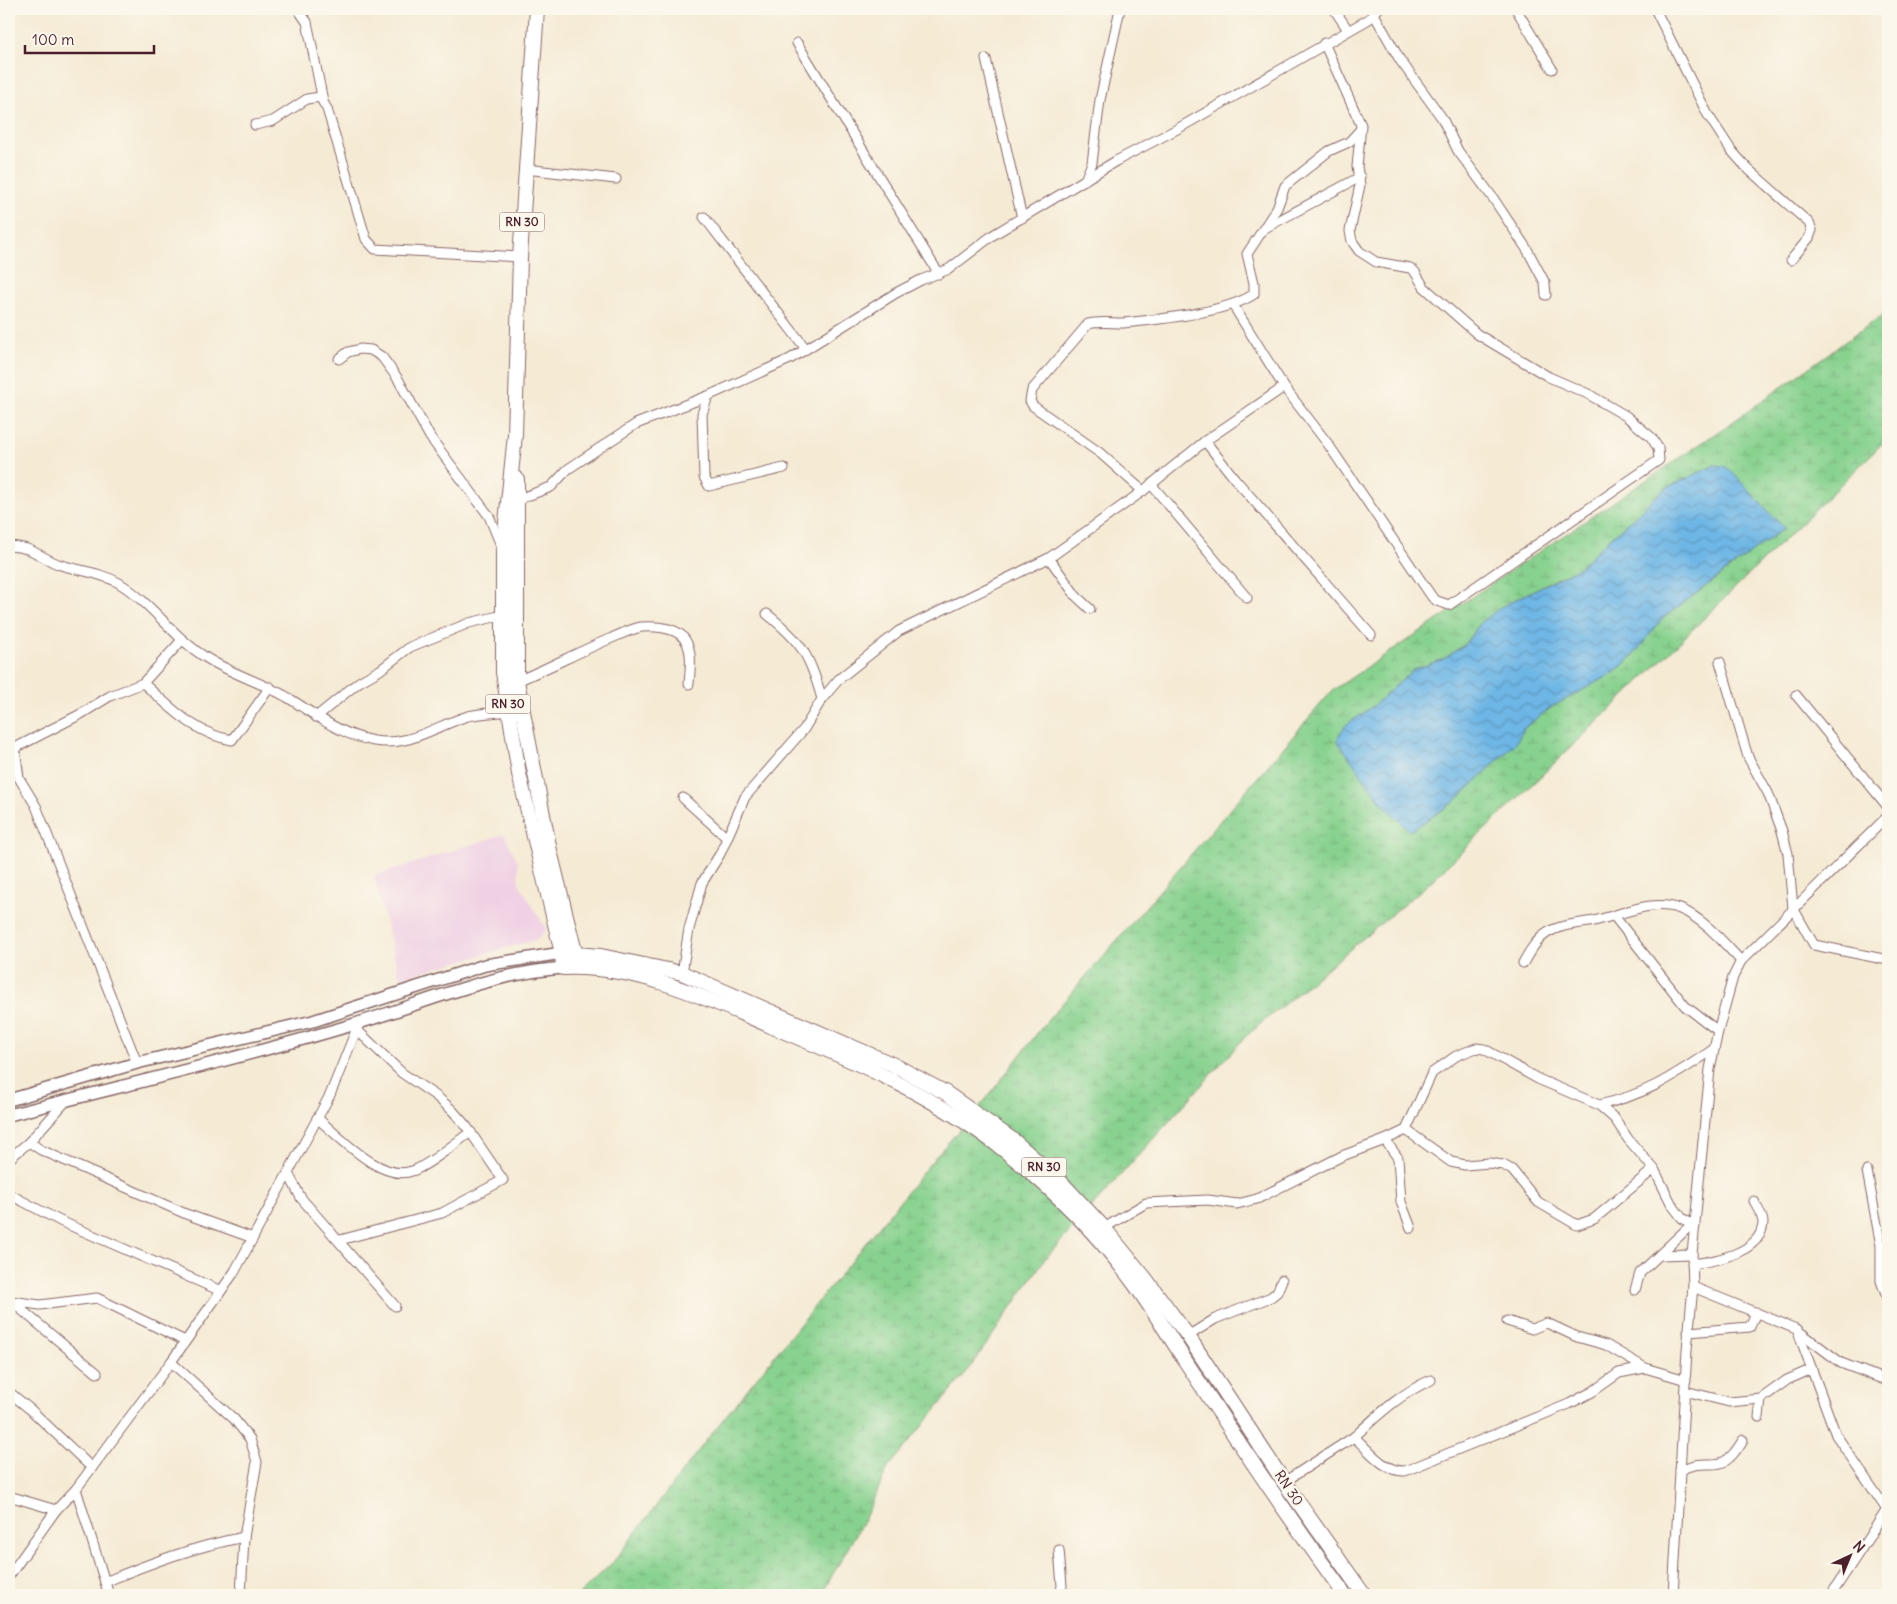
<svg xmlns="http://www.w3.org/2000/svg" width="1897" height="1604" viewBox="0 0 1897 1604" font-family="Delius,sans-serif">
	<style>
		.built { fill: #f0d0e4 }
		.wetland { fill: url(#wetland-marsh); stroke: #69785d; fill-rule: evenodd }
		.water { fill: url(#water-waves); stroke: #5c6a88 }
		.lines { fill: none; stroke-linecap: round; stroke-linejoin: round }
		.minor-casing { stroke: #866666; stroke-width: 11 }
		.tertiary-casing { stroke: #866666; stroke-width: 14 }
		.primary-casing { stroke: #866666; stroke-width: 16 }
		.minor { stroke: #fff; stroke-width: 9 }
		.tertiary { stroke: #fff; stroke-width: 11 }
		.primary { stroke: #fff; stroke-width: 14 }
		.labels { text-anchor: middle; stroke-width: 5; stroke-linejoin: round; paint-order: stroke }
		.shield { fill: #fbf7ec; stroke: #7f6065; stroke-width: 1 }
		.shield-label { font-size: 12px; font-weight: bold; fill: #4a1f2b }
		.street-label { font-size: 14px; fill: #4a1f2b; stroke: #fbf7ec }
	</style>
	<defs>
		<pattern id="wetland-marsh" width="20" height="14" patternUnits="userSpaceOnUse" patternTransform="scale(1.25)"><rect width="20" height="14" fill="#88d28f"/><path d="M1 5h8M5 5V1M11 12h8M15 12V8" fill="none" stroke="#77b47c"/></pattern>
		<pattern id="water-waves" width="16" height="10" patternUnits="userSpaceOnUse" patternTransform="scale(1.25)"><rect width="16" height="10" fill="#6db6e5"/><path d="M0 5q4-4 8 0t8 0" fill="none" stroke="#5c93ba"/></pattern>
	</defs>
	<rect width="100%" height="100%" fill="#fbf7ec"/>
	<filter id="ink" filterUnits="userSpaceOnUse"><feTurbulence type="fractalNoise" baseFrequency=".02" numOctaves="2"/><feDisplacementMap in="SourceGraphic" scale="10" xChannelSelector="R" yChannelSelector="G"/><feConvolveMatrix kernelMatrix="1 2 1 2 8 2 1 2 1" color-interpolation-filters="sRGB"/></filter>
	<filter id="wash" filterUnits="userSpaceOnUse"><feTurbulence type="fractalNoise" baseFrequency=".0096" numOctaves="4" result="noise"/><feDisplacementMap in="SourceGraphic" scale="20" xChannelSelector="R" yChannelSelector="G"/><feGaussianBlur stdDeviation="1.12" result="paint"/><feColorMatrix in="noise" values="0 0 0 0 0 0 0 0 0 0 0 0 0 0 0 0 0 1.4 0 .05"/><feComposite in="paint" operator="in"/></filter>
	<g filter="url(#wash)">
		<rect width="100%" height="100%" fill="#f5ebd5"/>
		<!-- built -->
		<polygon class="built" points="504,834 518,862 519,883 546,929 538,939 400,978 374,876"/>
		<!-- wetland -->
		<path class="wetland" d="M 1888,311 L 1888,438 L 1637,684 L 1427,885 L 1246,1036 L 1044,1260 L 970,1368 L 888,1468 L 864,1520 L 821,1595 L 579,1595 L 614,1561 L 708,1438 L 932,1161 L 987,1098 L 1042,1027 L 1333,690 L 1727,426 ZM 1715,465 L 1784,528 L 1663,618 L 1631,658 L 1612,674 L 1553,706 L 1524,728 L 1516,743 L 1454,802 L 1410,831 L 1382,803 L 1345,726 L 1373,706 L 1415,669 L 1444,659 L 1464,645 L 1482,621 L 1516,599 L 1578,568 L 1664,489 Z"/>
		<!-- water -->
		<polygon class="water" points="1715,465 1724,466 1730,470 1784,528 1663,618 1631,658 1612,674 1553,706 1524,728 1516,743 1454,802 1410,831 1382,803 1338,742 1339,735 1345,726 1373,706 1415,669 1444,659 1464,645 1482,621 1503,606 1578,568 1664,489"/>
	</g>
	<g filter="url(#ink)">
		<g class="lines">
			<!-- minor casing -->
			<g class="minor-casing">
				<g id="minor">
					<polyline points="298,9 307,22 323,101"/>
					<polyline points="1334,9 1348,30"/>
					<polyline points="1516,9 1552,69"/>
					<polyline points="1655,9 1708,115 1731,150 1747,168 1809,223 1812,230 1809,238 1791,260"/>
					<polyline points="1374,14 1400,60 1442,118 1458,151 1493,198 1528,251 1545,283 1546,295"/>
					<polyline points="797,43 939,274"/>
					<polyline points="986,59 1022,218"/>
					<polyline points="255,125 273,121 307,99 320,97 327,109 366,239 375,249 520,257"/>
					<polyline points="525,169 616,179"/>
					<polyline points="1085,180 1092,163 1100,100 1120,9"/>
					<polyline points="704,217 806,349"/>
					<polyline points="1265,228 1360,177"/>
					<polyline points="1233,305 1284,387 1328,444 1432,597 1437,601 1449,605 1659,460 1658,448 1651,437 1626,416 1588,394 1549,377 1477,334 1424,287 1415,272 1410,268 1376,262 1359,251 1352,241 1350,231 1360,185 1357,167 1361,125 1324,43"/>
					<polyline points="339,359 348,352 360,349 371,350 382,357 398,379 430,437 489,516 502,548"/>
					<polyline points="708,396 702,414 704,477 709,486 784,468"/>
					<polyline points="1205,441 1235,479 1371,635"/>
					<polyline points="1151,484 1247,598"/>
					<path d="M 1143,491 L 1100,453 L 1033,406 L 1030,401 L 1032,390 L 1088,324 C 1099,321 1111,323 1123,323 C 1156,320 1227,313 1254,294 L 1254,283 L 1247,254 L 1277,208 L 1285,186 L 1329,151 L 1349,142 L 1360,130"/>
					<polyline points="519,499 551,487 568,469 636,424 708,396 790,359 896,293 921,280 949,269 993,235 1116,161 1179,128 1369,19 1378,9"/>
					<path d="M 9,546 C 33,547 38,556 58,564 C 78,571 100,572 119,583 C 152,603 173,637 205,657 C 231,674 261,682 287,697 C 316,715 340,735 374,741 C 410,747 435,726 468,716 C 481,713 496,713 509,711"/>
					<polyline points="1049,558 1076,596 1090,609"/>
					<path d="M 767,614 C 802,642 810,656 822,699"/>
					<polyline points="1720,662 1748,757 1768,793 1782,831 1788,854 1793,908"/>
					<path d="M 517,681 C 549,668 580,651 612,638 C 621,634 631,629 641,627 C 653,626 673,627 682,636 C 694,648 690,669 689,684"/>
					<path d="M 143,683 C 170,707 195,734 232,740 L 270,687"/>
					<polyline points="1796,695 1888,807"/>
					<polyline points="316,717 359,682 380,670 410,647 469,623 503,615"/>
					<polyline points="683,798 727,838"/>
					<polyline points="1793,908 1814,945 1888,960"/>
					<polyline points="1614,916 1685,1006 1718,1031"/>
					<path d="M 1523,963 C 1529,952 1536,940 1547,933 C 1561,924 1579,924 1594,921 C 1622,915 1651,898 1680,909 C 1703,918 1724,943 1741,961"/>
					<polyline points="682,973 689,929 702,883 720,854 745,797 804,729 822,699 839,679 899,631 1049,558 1143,491 1205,441 1284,387"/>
					<polyline points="137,1063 36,806 19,778 15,748 81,714 110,696 143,683 182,640"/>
					<path d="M 1599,1105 C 1649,1094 1673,1076 1714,1049"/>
					<path d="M 317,1118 C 340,1137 381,1182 412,1171 C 428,1166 456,1142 471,1132"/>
					<polyline points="1406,1130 1451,1162 1465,1165 1489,1163 1503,1165 1512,1170 1538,1202 1577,1225 1594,1219 1654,1169"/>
					<polyline points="1385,1140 1398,1158 1401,1202 1411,1228"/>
					<polyline points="29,1142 41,1150 186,1214 253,1238"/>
					<polyline points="9,1159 29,1142 67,1100"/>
					<polyline points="1867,1171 1881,1246 1881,1281 1888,1300"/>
					<polyline points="288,1173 301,1198 395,1306"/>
					<polyline points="9,1194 60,1221 221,1291"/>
					<polyline points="1104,1228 1146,1203 1208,1200 1237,1204 1257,1199 1342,1156 1385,1140 1406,1130 1432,1073 1456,1056 1476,1048 1484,1049 1538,1079 1599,1105 1615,1119 1628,1139 1654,1169 1672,1205 1682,1218 1695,1226"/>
					<polyline points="340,1240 442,1213 503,1180 467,1127 452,1110 436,1096 402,1073 356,1029"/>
					<polyline points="1660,1255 1692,1254"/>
					<path d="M 1692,1264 C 1715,1261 1761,1253 1763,1223 C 1763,1216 1757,1208 1754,1201"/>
					<polyline points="1693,1287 1796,1329 1841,1363 1888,1381"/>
					<polyline points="1635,1290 1640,1273 1692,1224"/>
					<polyline points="11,1301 40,1305 97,1298 185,1341"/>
					<polyline points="11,1301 97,1373"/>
					<polyline points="1507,1321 1532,1329 1547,1323 1577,1337 1606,1345 1645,1368 1686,1380"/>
					<polyline points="1797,1329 1836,1435 1887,1510"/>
					<polyline points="1688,1332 1750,1327 1756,1312"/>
					<polyline points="1188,1336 1215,1319 1271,1297 1277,1292 1282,1280"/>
					<polyline points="171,1362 234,1419 250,1439 257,1462 244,1537 241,1595"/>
					<polyline points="1685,1391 1729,1402 1761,1399 1787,1380 1812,1369"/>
					<polyline points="9,1392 31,1410 92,1468"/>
					<polyline points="1759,1417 1761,1399"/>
					<path d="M 1354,1437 C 1378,1415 1401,1393 1431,1380"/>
					<path d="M 1680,1470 C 1713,1454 1719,1480 1743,1440"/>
					<path d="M 1284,1482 L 1354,1437 C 1369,1450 1384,1472 1405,1471 L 1569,1404 L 1592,1392 L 1619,1373 L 1645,1368"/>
					<polyline points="76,1489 109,1595"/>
					<polyline points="9,1496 56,1510"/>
					<polyline points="1059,1550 1062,1586 1060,1595"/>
					<polyline points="9,1576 56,1510 76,1489 171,1362 235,1271 330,1095 359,1023"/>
					<path d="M 105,1582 C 152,1562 194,1547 244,1537"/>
					<polyline points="1673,1595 1687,1350 1693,1287 1692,1254 1710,1069 1718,1031 1733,977 1741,961 1888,816"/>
					<polyline points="1831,1595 1888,1508"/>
				</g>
			</g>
			<!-- tertiary casing -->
			<g class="tertiary-casing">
				<g id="tertiary">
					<polyline points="9,1100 137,1063 313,1021 485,965 562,953"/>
					<path d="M 9,1115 C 121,1086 234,1060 345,1027 C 418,1006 485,974 563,968"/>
				</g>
			</g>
			<!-- primary casing -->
			<g class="primary-casing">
				<g id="primary">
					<path d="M 537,9 L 520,257 L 515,435 L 503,551 L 503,672 L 519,774 L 562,953 L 563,968 C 638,965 706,998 773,1027 C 855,1061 934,1095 1004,1150 C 1053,1189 1100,1236 1136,1286 C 1164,1326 1189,1368 1217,1409 C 1258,1472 1301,1534 1345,1595"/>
					<polyline points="517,479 517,681 550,851 577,960"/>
					<polyline points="562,953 601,956 682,973 894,1065 946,1093 1013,1140 1061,1182 1104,1228 1145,1278 1188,1336 1284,1482 1364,1595"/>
				</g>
			</g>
			<!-- minor -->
			<use href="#minor" class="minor"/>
			<!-- tertiary -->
			<use href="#tertiary" class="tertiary"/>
			<!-- primary -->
			<use href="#primary" class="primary"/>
		</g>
	</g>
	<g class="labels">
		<!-- shield labels -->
		<g class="shield">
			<rect x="499.5" y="212.5" width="45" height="19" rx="4"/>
			<rect x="485.5" y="694.5" width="45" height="19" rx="4"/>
			<rect x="1021.5" y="1157.5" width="45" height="19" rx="4"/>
		</g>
		<g class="shield-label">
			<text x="522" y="226">RN 30</text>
			<text x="508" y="708">RN 30</text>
			<text x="1044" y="1171">RN 30</text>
		</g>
		<!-- street labels -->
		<g class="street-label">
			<text transform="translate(1289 1488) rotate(56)" y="5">RN 30</text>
		</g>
	</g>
	<!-- margin -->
	<rect width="1897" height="1604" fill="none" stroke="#fbf7ec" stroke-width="30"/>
	<!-- north arrow -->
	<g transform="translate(1850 1556) rotate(44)" stroke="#fbf7ec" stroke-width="4" paint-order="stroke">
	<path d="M0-4L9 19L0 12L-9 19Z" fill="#4a1f2b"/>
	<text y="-8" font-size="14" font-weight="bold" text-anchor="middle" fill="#4a1f2b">N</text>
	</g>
	<!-- scale -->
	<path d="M25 45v8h129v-8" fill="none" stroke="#4a1f2b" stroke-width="2.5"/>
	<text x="32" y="45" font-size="15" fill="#4a1f2b" stroke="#fbf7ec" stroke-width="4" paint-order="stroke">100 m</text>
</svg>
